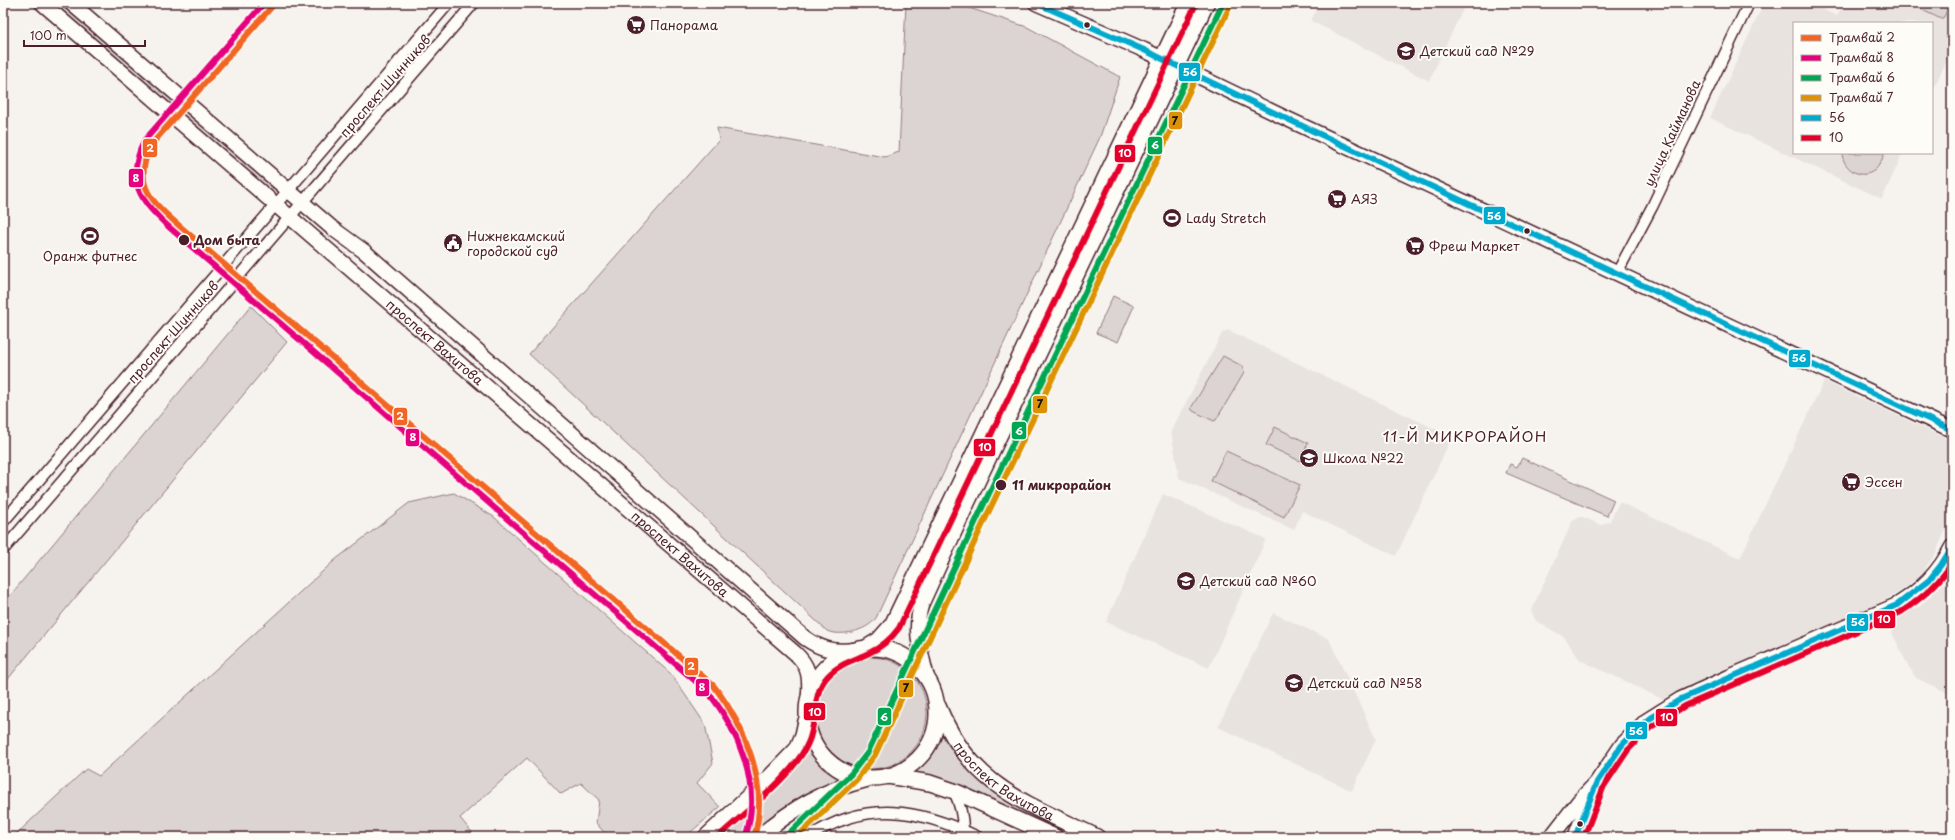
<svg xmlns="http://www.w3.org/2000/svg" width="1955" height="840" viewBox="0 0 1955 840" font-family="'Playpen Sans',sans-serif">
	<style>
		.built { fill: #e9e3e0 }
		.green { fill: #dcd4d2; stroke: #937a7e }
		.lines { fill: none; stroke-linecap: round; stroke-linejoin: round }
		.street-casing { stroke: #4a1f2b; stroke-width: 13 }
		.secondary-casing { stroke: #4a1f2b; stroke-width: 17 }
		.primary-casing { stroke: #4a1f2b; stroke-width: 18 }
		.street { stroke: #fdfcf7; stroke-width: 10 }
		.secondary { stroke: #fdfcf7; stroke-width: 14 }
		.primary { stroke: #fdfcf7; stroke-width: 15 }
		.bus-1-casing { stroke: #fdfcf7; stroke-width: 9 }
		.bus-2-casing { stroke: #fdfcf7; stroke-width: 9 }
		.bus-1 { stroke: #00a9ce; stroke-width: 6 }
		.bus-2 { stroke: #e4002b; stroke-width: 6 }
		.tram-1-casing { stroke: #fdfcf7; stroke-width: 9 }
		.tram-2-casing { stroke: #fdfcf7; stroke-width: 9 }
		.tram-3-casing { stroke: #fdfcf7; stroke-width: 9 }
		.tram-4-casing { stroke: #fdfcf7; stroke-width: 9 }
		.tram-1 { stroke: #f26522; stroke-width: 6 }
		.tram-2 { stroke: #e5007d; stroke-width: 6 }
		.tram-3 { stroke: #00a651; stroke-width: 6 }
		.tram-4 { stroke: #dd9206; stroke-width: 6 }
		.bus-dot { fill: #4a1f2b; stroke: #fdfcf7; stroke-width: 1.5 }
		.labels { text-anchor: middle; stroke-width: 4; stroke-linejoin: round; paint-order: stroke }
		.poi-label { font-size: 13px; fill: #4a1f2b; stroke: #fdfcf7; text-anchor: start }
		.street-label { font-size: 13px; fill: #4a1f2b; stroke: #fdfcf7 }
		.stop-label { font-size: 13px; font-weight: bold; fill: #4a1f2b; stroke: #fdfcf7; text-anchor: start }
		.quarter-label { font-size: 15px; letter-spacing: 1px; fill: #4a1f2b; stroke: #fdfcf7 }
		.line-badge { stroke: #fdfcf7; stroke-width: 1.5 }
		.badge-label { font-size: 11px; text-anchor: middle; font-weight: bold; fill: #fff }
		.pale-badge-label { font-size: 11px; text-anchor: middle; font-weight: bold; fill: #111 }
	</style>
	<rect width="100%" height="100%" fill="#f6f3ef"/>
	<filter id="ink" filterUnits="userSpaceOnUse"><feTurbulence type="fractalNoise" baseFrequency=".025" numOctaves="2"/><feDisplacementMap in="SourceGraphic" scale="8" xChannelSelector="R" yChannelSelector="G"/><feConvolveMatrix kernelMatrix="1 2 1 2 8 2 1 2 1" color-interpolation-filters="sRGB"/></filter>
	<g filter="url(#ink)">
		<!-- built -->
		<g class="built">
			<polygon points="1319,3 1466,3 1429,81 1311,21"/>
			<polygon points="1764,3 1822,3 1820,8 1837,16 1843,3 1952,3 1952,49 1932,92 1932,23 1794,23 1794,153 1903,153 1882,199 1710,118"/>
			<polygon points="1228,330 1452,437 1396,556 1302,511 1294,530 1179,478 1171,431 1222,333"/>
			<polygon points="1824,381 1952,441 1952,514 1935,555 1919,577 1900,592 1873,606 1662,699 1580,660 1564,637 1536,621 1531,611 1573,520 1578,517 1583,517 1601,525 1610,521 1619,502 1740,558"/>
			<polygon points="1163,494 1266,539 1209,668 1106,622"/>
			<polygon points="1952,571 1952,695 1916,678 1907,664 1887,622 1888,617 1891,615 1910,611 1919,607 1945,582"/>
			<polygon points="1273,613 1329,639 1376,739 1352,791 1218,727"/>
		</g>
		<!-- green -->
		<g class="green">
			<polygon points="50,3 59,3 261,175 272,186 273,189 269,190"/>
			<path d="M 906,3 L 954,3 L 1027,27 L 1120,77 L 1100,137 L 876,618 C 867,631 841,637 827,631 L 529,354 L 719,140 L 717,128 L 885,157 L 899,152 Z"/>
			<polygon points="1919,3 1952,3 1943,18 1939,18 1922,10"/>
			<path d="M 1842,153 L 1885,153 C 1882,159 1880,165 1875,170 C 1861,181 1843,169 1842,153 Z"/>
			<polygon points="1113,296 1134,306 1118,342 1096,333"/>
			<polygon points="251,306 287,342 3,685 3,604"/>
			<polygon points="1223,356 1242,366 1244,373 1216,420 1214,421 1193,411 1191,408"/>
			<polygon points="1275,427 1308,443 1300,461 1266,445"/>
			<polygon points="1226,451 1300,485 1284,517 1211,481"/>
			<polygon points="1522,458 1614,500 1607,516 1506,473 1510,464 1517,467"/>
			<polygon points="454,493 494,517 671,674 705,724 713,763 697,783 720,807 685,837 608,837 596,823 599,800 581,783 561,794 527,758 460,818 476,837 13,837 86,769 99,776 335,560 409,503"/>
			<circle cx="871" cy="713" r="56"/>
			<path d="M 944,735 C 976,792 1021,809 1076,837 L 1065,837 L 971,790 L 950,782 L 916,775 L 914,771 L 930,755 L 941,736 Z"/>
			<polygon points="807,749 822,768 838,779 800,798 779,811 750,837 717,837"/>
		</g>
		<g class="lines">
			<!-- street casing -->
			<g class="street-casing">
				<g id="street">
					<polyline points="399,61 404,62 413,73"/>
					<polyline points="1617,273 1652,207 1749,3"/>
					<polyline points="3,522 449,3"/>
					<polyline points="3,550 474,3"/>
					<path d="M 954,791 C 960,804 963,815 963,830"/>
					<path d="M 809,837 C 867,799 919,809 978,837"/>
				</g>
			</g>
			<!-- secondary casing -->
			<g class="secondary-casing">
				<g id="secondary">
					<path id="s1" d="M 42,3 L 795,653 C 808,665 810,675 809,693"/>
					<path d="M 71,3 L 332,228 L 365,252 L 805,638 C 822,650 834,652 855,650"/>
					<polyline points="1036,3 1144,50 1281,116 1952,430"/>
					<polyline points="865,648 878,640 892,624 1188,3"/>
					<path d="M 927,678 C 921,653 913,628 922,603 L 968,502 L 1207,3"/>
					<path d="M 1551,837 L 1579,801 L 1597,782 L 1622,745 L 1646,721 L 1681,699 L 1729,677 L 1897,605 C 1921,590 1939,573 1952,547"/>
					<polyline points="1575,837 1595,786"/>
				</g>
			</g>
			<!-- primary casing -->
			<g class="primary-casing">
				<g id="primary">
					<circle cx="872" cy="713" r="65"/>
					<path id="s2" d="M 938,706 C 971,787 1024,802 1097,837"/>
					<polyline points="888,776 930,783 954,791 1055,837"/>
					<polyline points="706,837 768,779 797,749 803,735 806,721"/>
					<path d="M 759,837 C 793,808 824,790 868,779"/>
				</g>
			</g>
			<!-- street -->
			<use href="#street" class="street"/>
			<!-- secondary -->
			<use href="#secondary" class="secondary"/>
			<!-- primary -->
			<use href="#primary" class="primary"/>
			<!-- bus-1 casing -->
			<g class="bus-1-casing">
				<g id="bus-1">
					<polyline points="1036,3 1144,50 1281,116 1952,430"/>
					<polyline points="1575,837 1597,782 1622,745 1646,721 1681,699 1897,605 1929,580 1941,565 1952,547"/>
				</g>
			</g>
			<!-- bus-2 casing -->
			<g class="bus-2-casing">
				<g id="bus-2">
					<path d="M 718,837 C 744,813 795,774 808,743 C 818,722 811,695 827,677 C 838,664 855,660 869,653 C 882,647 891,639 899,628 L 1195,6"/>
					<path d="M 1584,837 L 1604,786 L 1628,750 L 1651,727 L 1685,706 L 1901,612 C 1921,599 1939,584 1952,563"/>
				</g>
			</g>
			<!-- bus-1 -->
			<use href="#bus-1" class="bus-1"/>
			<!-- bus-2 -->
			<use href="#bus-2" class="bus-2"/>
			<!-- tram-1 casing -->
			<g class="tram-1-casing">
				<path id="tram-1" d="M 275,3 L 151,145 C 134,182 147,197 175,222 L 714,686 C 745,727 770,785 754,837"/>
			</g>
			<!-- tram-2 casing -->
			<g class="tram-2-casing">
				<path id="tram-2" d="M 264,3 L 144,141 C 125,181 140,201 170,228 L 708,692 C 738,730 762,785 746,835"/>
			</g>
			<!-- tram-3 casing -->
			<g class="tram-3-casing">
				<polyline id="tram-3" points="785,837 851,774 868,752 982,508 1223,3"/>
			</g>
			<!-- tram-4 casing -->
			<g class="tram-4-casing">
				<polyline id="tram-4" points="797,837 857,779 875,755 989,511 1230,6"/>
			</g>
			<!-- tram-1 -->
			<use href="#tram-1" class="tram-1"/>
			<!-- tram-2 -->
			<use href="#tram-2" class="tram-2"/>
			<!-- tram-3 -->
			<use href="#tram-3" class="tram-3"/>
			<!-- tram-4 -->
			<use href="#tram-4" class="tram-4"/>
		</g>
	</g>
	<!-- icons -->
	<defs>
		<g id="supermarket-disc" transform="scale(1)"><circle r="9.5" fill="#4a1f2b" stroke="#fdfcf7"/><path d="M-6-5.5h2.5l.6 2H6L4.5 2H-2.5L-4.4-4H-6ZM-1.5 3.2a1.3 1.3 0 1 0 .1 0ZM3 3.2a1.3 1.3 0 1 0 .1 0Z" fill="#fff"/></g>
		<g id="school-disc" transform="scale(1)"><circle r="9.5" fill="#4a1f2b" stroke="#fdfcf7"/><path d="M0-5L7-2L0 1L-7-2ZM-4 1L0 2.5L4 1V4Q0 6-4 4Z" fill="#fff"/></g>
		<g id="stadium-disc" transform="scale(1)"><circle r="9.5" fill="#4a1f2b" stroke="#fdfcf7"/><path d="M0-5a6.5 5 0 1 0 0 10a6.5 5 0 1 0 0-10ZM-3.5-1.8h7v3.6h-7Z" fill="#fff"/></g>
		<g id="civic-disc" transform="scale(1)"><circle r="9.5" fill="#4a1f2b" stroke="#fdfcf7"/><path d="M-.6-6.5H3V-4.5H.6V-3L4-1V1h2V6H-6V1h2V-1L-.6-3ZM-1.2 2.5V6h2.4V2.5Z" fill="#fff"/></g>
	</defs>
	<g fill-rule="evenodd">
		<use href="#supermarket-disc" x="636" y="25"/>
		<use href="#school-disc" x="1406" y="51"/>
		<use href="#supermarket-disc" x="1337" y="199"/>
		<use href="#stadium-disc" x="1172" y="218"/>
		<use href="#stadium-disc" x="90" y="236"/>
		<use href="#civic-disc" x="453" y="243"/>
		<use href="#supermarket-disc" x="1415" y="246"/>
		<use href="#school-disc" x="1309" y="458"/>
		<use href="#supermarket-disc" x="1851" y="482"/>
		<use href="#school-disc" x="1186" y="581"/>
		<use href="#school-disc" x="1294" y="683"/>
	</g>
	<!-- markers -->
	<g class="bus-dot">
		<circle cx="1087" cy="25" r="3.5"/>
		<circle cx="1527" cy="231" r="3.5"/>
		<circle cx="184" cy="240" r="6"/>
		<circle cx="1001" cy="485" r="6"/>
		<circle cx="1580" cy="824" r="3.5"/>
	</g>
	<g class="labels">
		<!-- poi labels -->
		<g class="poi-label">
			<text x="650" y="30">Панорама</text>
			<text x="1420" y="56">Детский сад №29</text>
			<text x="1351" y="204">АЯЗ</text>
			<text x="1186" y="223">Lady Stretch</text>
			<text x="467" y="241">Нижнекамский<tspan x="467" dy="15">городской суд</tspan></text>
			<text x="1429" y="251">Фреш Маркет</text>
			<text x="90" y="261" text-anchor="middle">Оранж фитнес</text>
			<text x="1323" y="463">Школа №22</text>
			<text x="1865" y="487">Эссен</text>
			<text x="1200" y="586">Детский сад №60</text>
			<text x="1308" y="688">Детский сад №58</text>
		</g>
		<!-- street labels -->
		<g class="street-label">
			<text transform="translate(385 86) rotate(-49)" y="5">проспект Шинников</text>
			<text transform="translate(1672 133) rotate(-65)" y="5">улица Кайманова</text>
			<text transform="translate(173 332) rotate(-49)" y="5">проспект Шинников</text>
			<text dy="5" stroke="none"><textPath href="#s1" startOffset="519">проспект Вахитова</textPath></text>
			<text dy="5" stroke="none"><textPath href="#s1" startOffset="843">проспект Вахитова</textPath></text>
			<text dy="5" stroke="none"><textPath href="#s2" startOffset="103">проспект Вахитова</textPath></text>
		</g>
		<!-- stop labels -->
		<g class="stop-label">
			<text x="194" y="245">Дом быта</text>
			<text x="1012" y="490">11 микрорайон</text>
		</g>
		<!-- quarter labels -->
		<g class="quarter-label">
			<text x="1465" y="442">11-Й МИКРОРАЙОН</text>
		</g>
	</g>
	<g class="line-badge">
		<rect x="1178" y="62" width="23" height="20" rx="4" fill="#00a9ce"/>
		<rect x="1168" y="111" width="15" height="19" rx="4" fill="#dd9206"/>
		<rect x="1147" y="136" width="16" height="19" rx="4" fill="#00a651"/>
		<rect x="142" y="138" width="16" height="20" rx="4" fill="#f26522"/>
		<rect x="1114" y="144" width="22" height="19" rx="4" fill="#e4002b"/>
		<rect x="128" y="168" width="16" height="20" rx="4" fill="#e5007d"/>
		<rect x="1483" y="206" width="23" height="19" rx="4" fill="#00a9ce"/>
		<rect x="1788" y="349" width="23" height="19" rx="4" fill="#00a9ce"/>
		<rect x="1032" y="395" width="16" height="19" rx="4" fill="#dd9206"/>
		<rect x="393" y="407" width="15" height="19" rx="4" fill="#f26522"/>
		<rect x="1011" y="421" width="16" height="19" rx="4" fill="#00a651"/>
		<rect x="405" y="428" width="15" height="19" rx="4" fill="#e5007d"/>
		<rect x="973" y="438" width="23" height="19" rx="4" fill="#e4002b"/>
		<rect x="1873" y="610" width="23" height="19" rx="4" fill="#e4002b"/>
		<rect x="1846" y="613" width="23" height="19" rx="4" fill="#00a9ce"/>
		<rect x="684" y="657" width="15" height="19" rx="4" fill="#f26522"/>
		<rect x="695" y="678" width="15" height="19" rx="4" fill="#e5007d"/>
		<rect x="898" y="679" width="16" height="19" rx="4" fill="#dd9206"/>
		<rect x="803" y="702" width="23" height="19" rx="4" fill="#e4002b"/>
		<rect x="877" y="707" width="15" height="19" rx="4" fill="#00a651"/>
		<rect x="1655" y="708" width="23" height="19" rx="4" fill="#e4002b"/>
		<rect x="1625" y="721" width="23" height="19" rx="4" fill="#00a9ce"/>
	</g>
	<g class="badge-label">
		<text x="1190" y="76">56</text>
		<text x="1155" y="149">6</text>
		<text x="150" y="152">2</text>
		<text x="1125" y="157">10</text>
		<text x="136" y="182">8</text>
		<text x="1494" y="220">56</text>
		<text x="1799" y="362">56</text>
		<text x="400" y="420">2</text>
		<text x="1019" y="435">6</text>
		<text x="413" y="441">8</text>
		<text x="985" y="451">10</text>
		<text x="1884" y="623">10</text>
		<text x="1858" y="626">56</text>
		<text x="691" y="670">2</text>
		<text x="702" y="691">8</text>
		<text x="815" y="716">10</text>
		<text x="884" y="721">6</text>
		<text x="1667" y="721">10</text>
		<text x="1636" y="735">56</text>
	</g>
	<g class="pale-badge-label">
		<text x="1175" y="125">7</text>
		<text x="1040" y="408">7</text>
		<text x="906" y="692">7</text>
	</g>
	<!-- margin -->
	<rect width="1955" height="840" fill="none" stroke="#fdfcf7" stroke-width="16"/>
	<rect x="8" y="8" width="1939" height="824" fill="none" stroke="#4a1f2b" stroke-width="1.5" filter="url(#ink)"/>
	<!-- legend -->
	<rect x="1793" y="22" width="140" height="132" fill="#fdfcf7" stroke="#b5a4a5"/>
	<rect x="1801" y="35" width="20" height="6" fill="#f26522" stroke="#b5a4a5"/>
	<text x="1829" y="42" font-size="12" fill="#4a1f2b">Трамвай 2</text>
	<rect x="1801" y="55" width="20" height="6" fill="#e5007d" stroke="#b5a4a5"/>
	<text x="1829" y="62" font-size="12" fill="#4a1f2b">Трамвай 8</text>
	<rect x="1801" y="75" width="20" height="6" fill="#00a651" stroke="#b5a4a5"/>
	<text x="1829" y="82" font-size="12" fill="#4a1f2b">Трамвай 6</text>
	<rect x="1801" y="95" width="20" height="6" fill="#dd9206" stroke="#b5a4a5"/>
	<text x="1829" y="102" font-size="12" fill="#4a1f2b">Трамвай 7</text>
	<rect x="1801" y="115" width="20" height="6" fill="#00a9ce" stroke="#b5a4a5"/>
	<text x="1829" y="122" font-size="12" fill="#4a1f2b">56</text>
	<rect x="1801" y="135" width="20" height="6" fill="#e4002b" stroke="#b5a4a5"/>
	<text x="1829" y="142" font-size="12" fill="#4a1f2b">10</text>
	<!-- scale -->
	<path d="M24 40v6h121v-6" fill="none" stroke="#4a1f2b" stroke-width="2"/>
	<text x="30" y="40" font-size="12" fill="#4a1f2b" stroke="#fdfcf7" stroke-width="3" paint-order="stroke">100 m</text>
</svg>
